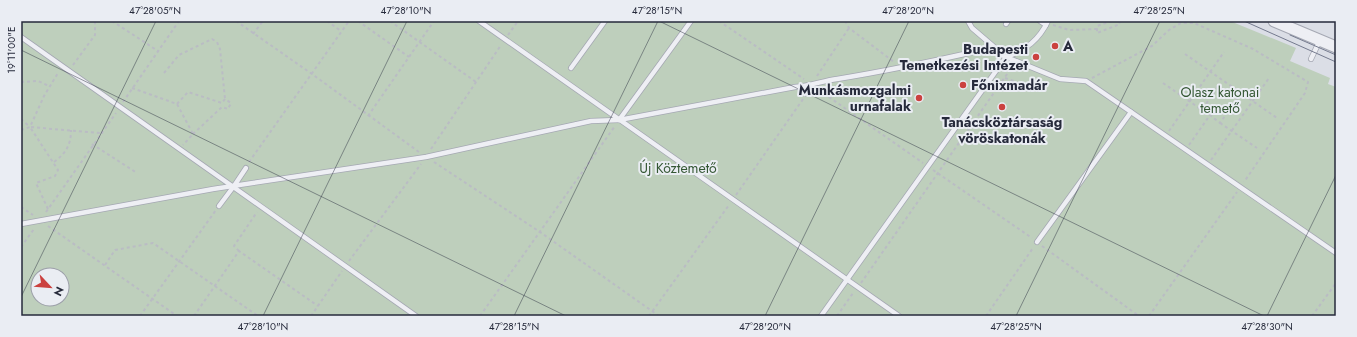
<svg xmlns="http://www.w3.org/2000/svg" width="1357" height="337" viewBox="0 0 1357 337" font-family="Jost,sans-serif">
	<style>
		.green { fill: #becfbc; fill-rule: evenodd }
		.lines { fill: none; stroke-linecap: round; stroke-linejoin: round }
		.service-casing { stroke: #a5a8b3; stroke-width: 6 }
		.tertiary-casing { stroke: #a5a8b3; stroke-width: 13 }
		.path { stroke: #babcc4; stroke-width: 2; stroke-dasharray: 3 3; stroke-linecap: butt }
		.service { stroke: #eeeff4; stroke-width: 4.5 }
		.tertiary { stroke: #eeeff4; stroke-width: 11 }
		.tram { stroke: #757b8f; stroke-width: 1 }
		.ticks { fill: none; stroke: #262a3b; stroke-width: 1; stroke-opacity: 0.45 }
		.poi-dot { fill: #cb413f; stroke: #eaedf3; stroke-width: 1.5 }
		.labels { text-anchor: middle; stroke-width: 4; stroke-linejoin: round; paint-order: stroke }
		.poi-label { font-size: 14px; font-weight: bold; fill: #262a3b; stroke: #eaedf3; text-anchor: start }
		.park-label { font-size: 14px; fill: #345733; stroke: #eaedf3 }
		.neatline { fill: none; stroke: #262a3b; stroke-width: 1.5 }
		.ticks-label { font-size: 10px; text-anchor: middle; fill: #262a3b }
	</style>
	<rect width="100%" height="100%" fill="#dbdee6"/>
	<!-- green -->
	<path class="green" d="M 21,21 L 1230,21 L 1296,48 L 1290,61 L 1330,78 L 1328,84 L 1336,87 L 1336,316 L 21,316 ZM 38,275 L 62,275 L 62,299 L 38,299 Z"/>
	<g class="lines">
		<!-- service casing -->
		<g class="service-casing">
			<g id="service">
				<polyline points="479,21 899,316"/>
				<polyline points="968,21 972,28 1000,52"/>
				<polyline points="1040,21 1046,25"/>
				<polyline points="1006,24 1008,21"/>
				<path d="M 21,37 C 152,131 285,222 416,316"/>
				<polyline points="1311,59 1320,40"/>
				<polyline points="571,68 605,21"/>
				<polyline points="619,120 691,21"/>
				<polyline points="219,206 234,186 246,168"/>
				<path d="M 21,224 L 213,189 L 426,157 L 591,121 L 619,120 L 795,87 C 809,86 823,81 837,79 C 886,71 934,61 982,50 L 994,52 L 1060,79 L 1086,81 L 1336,253"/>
				<polyline points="1037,242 1131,112"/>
				<path d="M 821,316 L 1006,57 C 1026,50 1039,40 1048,21"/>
			</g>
		</g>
		<!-- tertiary casing -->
		<g class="tertiary-casing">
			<polyline id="tertiary" points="1274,21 1336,47"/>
		</g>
		<!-- path -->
		<g class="path">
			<polyline points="112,21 158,51"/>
			<polyline points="236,21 312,74 419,152"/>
			<polyline points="327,21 341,31"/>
			<polyline points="358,21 409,57"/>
			<polyline points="390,21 476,82"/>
			<polyline points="719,21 804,79"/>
			<polyline points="845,21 849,28 894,62"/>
			<polyline points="1112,21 1097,26 1097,33 1120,24 1119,21"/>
			<polyline points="1053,25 1069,30 1097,29"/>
			<polyline points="253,34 263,21"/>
			<polyline points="508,35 518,21"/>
			<polyline points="1185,54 1277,118"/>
			<polyline points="73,65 95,35 95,21"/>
			<polyline points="164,73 179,55 212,39 217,42 220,49 225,99"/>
			<polyline points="817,76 849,28"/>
			<polyline points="1005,78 1014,81"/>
			<polyline points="1092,78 1152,46 1169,30 1181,23 1194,23 1253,49 1308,82 1305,93 1244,182"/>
			<polyline points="21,82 38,81 49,86"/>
			<polyline points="1163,83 1202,110"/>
			<polyline points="132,88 177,104 193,134 183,145"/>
			<polyline points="819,90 923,163"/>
			<polyline points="123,102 179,21"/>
			<polyline points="177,104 188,92 222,103 225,99 231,103 228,109 222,107 193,134"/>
			<polyline points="368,116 434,21"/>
			<polyline points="21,119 30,127"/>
			<polyline points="1220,123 1257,148"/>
			<polyline points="21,130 30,127 44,96 58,73"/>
			<polyline points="1169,131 1224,52"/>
			<polyline points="92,144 137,173"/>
			<polyline points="1189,145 1210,115 1220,123 1237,99 1218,86 1202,110 1210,115"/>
			<polyline points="431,149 501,45"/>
			<polyline points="1211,160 1269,78"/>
			<path d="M 54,162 C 66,153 71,145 71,130"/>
			<polyline points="249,162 349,21"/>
			<polyline points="434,162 540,232 659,316"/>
			<polyline points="933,170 1032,238"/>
			<polyline points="736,195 808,92"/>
			<polyline points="21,207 33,215"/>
			<polyline points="48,209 36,183 55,176 58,170 30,127 100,133"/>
			<polyline points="46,212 116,113"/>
			<polyline points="48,226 177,316"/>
			<polyline points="1042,246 1139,316"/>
			<polyline points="21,247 34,229"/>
			<polyline points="239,251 234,246 257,212"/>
			<polyline points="349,261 421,164"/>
			<polyline points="105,265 115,250 153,243 258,316"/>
			<polyline points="861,283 1012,67"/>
			<polyline points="140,316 216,210"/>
			<polyline points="194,316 239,251 318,306"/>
			<polyline points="311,316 342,271"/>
			<polyline points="480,316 615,126"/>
			<polyline points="649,316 729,205"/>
			<polyline points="837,316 853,293"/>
			<polyline points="986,316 1033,248"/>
			<polyline points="1149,316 1237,192"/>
			<polyline points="1312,316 1336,283"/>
		</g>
		<!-- service -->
		<use href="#service" class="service"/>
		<!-- tertiary -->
		<use href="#tertiary" class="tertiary"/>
		<!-- tram -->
		<g class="tram">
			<polyline points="1244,21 1336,62"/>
			<polyline points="1290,35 1336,55"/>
		</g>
	</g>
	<!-- ticks -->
	<path class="ticks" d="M 659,21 L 1264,316M 21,50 L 566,316M 21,297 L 156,21M 263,316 L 407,21M 514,316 L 658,21M 765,316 L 909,21M 1016,316 L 1160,21M 1267,316 L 1336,175"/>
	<!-- markers -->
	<g class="poi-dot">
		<circle cx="1055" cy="46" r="4"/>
		<circle cx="1036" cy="57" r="4"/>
		<circle cx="963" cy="85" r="4"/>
		<circle cx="919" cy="98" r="4"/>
		<circle cx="1002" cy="107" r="4"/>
	</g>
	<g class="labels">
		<!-- poi labels -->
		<g class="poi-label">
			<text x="1063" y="51">A</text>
			<text x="1028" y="54" text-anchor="end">Budapesti<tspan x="1028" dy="16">Temetkezési Intézet</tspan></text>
			<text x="971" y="90">Főnixmadár</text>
			<text x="911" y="95" text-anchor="end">Munkásmozgalmi<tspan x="911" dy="16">urnafalak</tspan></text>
			<text x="1002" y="127" text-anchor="middle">Tanácsköztársaság<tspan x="1002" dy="16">vöröskatonák</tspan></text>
		</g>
		<!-- park labels -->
		<g class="park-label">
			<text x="1220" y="97">Olasz katonai<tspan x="1220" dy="16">temető</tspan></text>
			<text x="678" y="173">Új Köztemető</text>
		</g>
	</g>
	<!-- border -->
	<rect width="1357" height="337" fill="none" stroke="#eaedf3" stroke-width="44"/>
	<!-- north arrow -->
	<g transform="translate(50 287) rotate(116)"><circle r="19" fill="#eaedf3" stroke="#9c9fa9"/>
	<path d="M0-3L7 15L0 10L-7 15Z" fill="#cb413f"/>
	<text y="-6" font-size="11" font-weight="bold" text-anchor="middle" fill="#262a3b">N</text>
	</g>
	<rect x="22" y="22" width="1313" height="293" class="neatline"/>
	<g class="ticks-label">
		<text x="155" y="14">47°28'05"N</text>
		<text x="406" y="14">47°28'10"N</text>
		<text x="657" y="14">47°28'15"N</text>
		<text x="908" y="14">47°28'20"N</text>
		<text x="1159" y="14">47°28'25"N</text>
		<text transform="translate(11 50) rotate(-90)" y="4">19°11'00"E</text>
		<text x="263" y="330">47°28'10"N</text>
		<text x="514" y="330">47°28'15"N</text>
		<text x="765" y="330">47°28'20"N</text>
		<text x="1016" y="330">47°28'25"N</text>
		<text x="1267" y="330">47°28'30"N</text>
	</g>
</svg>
